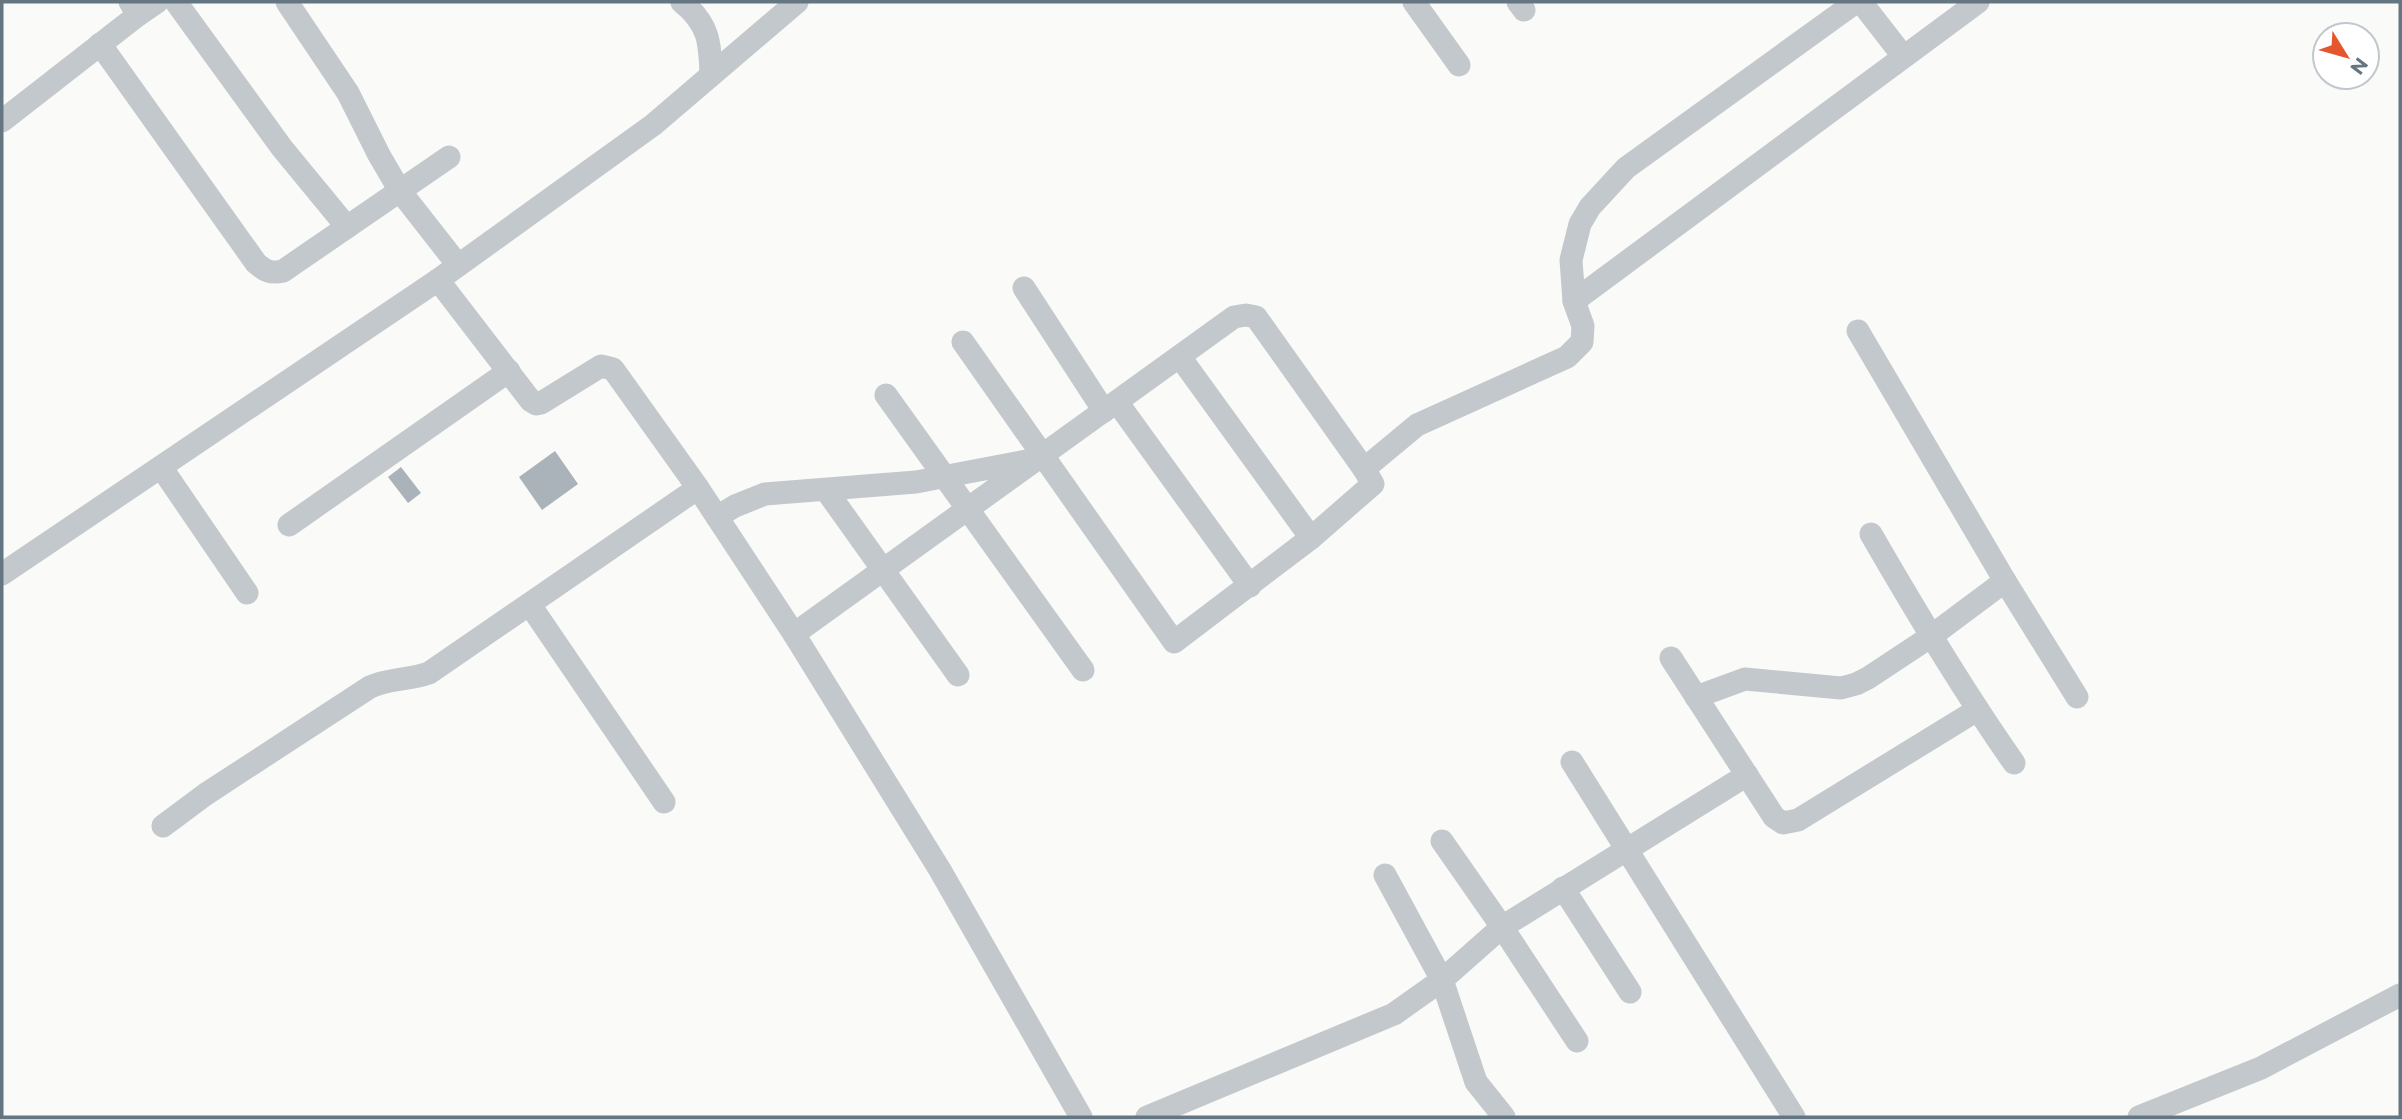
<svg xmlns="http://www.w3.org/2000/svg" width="2402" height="1119" viewBox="0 0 2402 1119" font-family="Montserrat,sans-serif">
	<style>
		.building { fill: #aab3b9 }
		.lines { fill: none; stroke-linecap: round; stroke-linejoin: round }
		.minor { stroke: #c3c8cc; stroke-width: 23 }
	</style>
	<rect width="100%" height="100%" fill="#fafaf8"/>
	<!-- building -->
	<g class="building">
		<polygon points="555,451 578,484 542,510 519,477"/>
		<polygon points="401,467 421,493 408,503 388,477"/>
	</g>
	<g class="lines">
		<!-- minor -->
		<g class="minor">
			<polyline points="176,2 282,148 347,227"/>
			<polyline points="287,2 348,93 379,155 400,191 458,265"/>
			<path d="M 682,2 C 709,24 710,42 711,75"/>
			<polyline points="1414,2 1459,65"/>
			<polyline points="1518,2 1524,10"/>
			<polyline points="1861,2 1903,56"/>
			<polyline points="138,15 157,2"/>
			<path d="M 100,44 L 256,263 C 265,271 271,274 283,271 L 449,157"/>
			<polyline points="2,121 138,15 130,2"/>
			<polyline points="438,280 653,125 797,2"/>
			<polyline points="1024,288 1104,411"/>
			<polyline points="1574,301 1978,2"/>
			<polyline points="1858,331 2005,581 2077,697"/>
			<polyline points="963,342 1174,642 1311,538 1373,484 1364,469 1417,425 1567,357 1582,342 1583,326 1574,301 1571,260 1580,224 1590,207 1626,168 1856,2"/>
			<polyline points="1180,357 1311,538"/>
			<polyline points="886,395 1083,670"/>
			<polyline points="1117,402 1250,586"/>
			<polyline points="161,467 247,593"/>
			<polyline points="826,490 958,675"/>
			<polyline points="717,517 735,506 765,494 916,482 1032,460"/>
			<polyline points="289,525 509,371"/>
			<path d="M 1871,534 C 1916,612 1962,689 2014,763"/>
			<polyline points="2,574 438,280 531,401 536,404 541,403 601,366 613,369 698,488 794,634 1234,317 1246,315 1256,317 1364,469"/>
			<polyline points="530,605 664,802"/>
			<polyline points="794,634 940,870 1081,1117"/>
			<polyline points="1671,658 1774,817 1783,823 1798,820 1977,710"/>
			<polyline points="1696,697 1745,679 1841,688 1856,684 1868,678 1930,637 2005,581"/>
			<polyline points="1572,762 1794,1117"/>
			<path d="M 163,826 L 206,794 L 370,687 C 389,678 410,680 429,673 L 698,488"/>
			<polyline points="1442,841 1502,927 1577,1041"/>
			<polyline points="1385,875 1442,980 1476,1082 1504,1117"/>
			<polyline points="1563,888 1630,992"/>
			<polyline points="1147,1117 1394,1014 1442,980 1502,927 1747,775"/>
			<polyline points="2139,1117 2261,1068 2400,995"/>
		</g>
	</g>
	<!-- border -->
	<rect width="2402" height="1119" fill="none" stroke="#657683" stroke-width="7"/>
	<!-- north arrow -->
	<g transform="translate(2346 56) rotate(127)"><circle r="33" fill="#ffffff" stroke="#c1c8cd" stroke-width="2"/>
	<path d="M0-5L12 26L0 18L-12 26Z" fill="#e4572e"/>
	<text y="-10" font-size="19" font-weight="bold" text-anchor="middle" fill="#657683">N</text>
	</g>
</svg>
